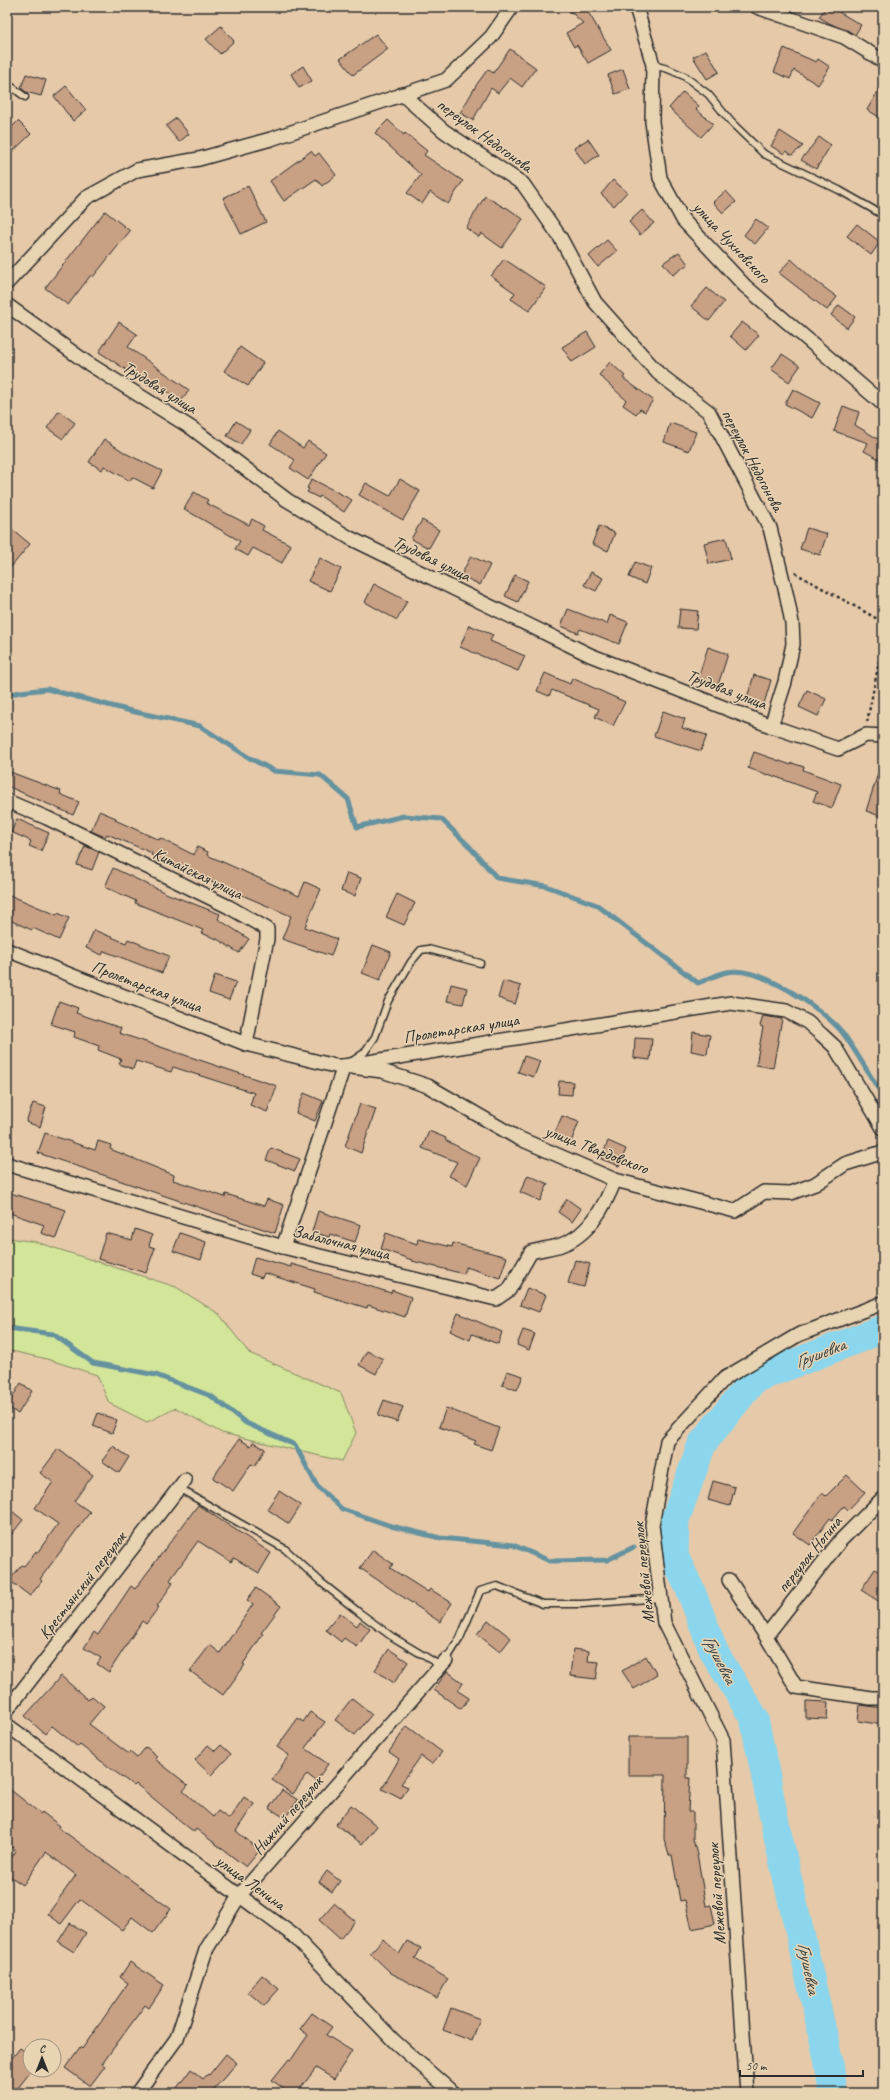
<svg xmlns="http://www.w3.org/2000/svg" width="890" height="2100" viewBox="0 0 890 2100" font-family="Caveat,sans-serif">
	<style>
		.green { fill: #d3e599; stroke: #7f8862 }
		.lines { fill: none; stroke-linecap: round; stroke-linejoin: round }
		.stream { stroke: #65929f; stroke-width: 5 }
		.river { stroke: #8bd6ec; stroke-width: 29 }
		.building { fill: #c8a084; stroke: #2b2b2b }
		.service-casing { stroke: #2b2b2b; stroke-width: 9 }
		.minor-casing { stroke: #2b2b2b; stroke-width: 16 }
		.path { stroke: #2b2b2b; stroke-width: 2.5; stroke-dasharray: 3 3; stroke-linecap: butt }
		.service { stroke: #e8d3b2; stroke-width: 6 }
		.minor { stroke: #e8d3b2; stroke-width: 13 }
		.labels { text-anchor: middle; stroke-width: 3; stroke-linejoin: round; paint-order: stroke }
		.street-label { font-size: 17px; fill: #2b2b2b; stroke: #e8d3b2 }
		.water-label { font-size: 18px; font-style: italic; fill: #394548; stroke: #e8d3b2 }
	</style>
	<rect width="100%" height="100%" fill="#e6c9a9"/>
	<filter id="ink" filterUnits="userSpaceOnUse"><feTurbulence type="fractalNoise" baseFrequency=".025" numOctaves="2"/><feDisplacementMap in="SourceGraphic" scale="8" xChannelSelector="R" yChannelSelector="G"/><feConvolveMatrix kernelMatrix="1 2 1 2 8 2 1 2 1" color-interpolation-filters="sRGB"/></filter>
	<g filter="url(#ink)">
		<!-- green -->
		<polygon class="green" points="7,1238 36,1242 176,1287 219,1314 249,1353 341,1393 356,1433 342,1461 222,1433 176,1408 147,1422 109,1403 97,1375 47,1359 7,1350"/>
		<g class="lines">
			<!-- stream -->
			<g class="stream">
				<path d="M 7,695 L 20,692 L 47,689 L 131,711 L 200,726 L 248,757 L 274,771 L 320,775 L 348,799 L 357,827 L 404,816 L 441,819 L 468,845 L 497,878 L 546,886 L 597,905 L 698,983 C 707,980 717,974 727,972 C 759,965 822,1008 842,1032 C 857,1052 869,1075 883,1096"/>
				<polyline points="7,1328 53,1334 93,1363 156,1375 211,1396 246,1423 295,1445 317,1486 342,1509 391,1526 440,1538 513,1545 550,1561 607,1560 634,1547"/>
			</g>
			<!-- river -->
			<polyline class="river" points="833,2093 829,2062 776,1828 754,1718 714,1652 690,1589 674,1556 675,1520 702,1444 754,1379 883,1329"/>
		</g>
		<!-- building -->
		<g class="building">
			<polygon points="565,7 585,7 611,50 588,63 577,45 574,47 566,33 583,23"/>
			<polygon points="826,7 843,7 839,12 861,25 855,35 829,23 819,17"/>
			<polygon points="221,26 234,41 220,54 206,39"/>
			<polygon points="376,34 388,49 353,75 340,59"/>
			<polygon points="784,48 816,62 818,59 830,67 818,85 794,70 790,79 774,72"/>
			<polygon points="510,49 536,68 522,87 510,78 498,93 491,88 473,120 460,113 477,84 488,69 493,73"/>
			<polygon points="706,50 719,72 707,79 693,57"/>
			<polygon points="303,66 312,81 299,88 291,74"/>
			<polygon points="623,69 630,89 615,94 608,75"/>
			<polygon points="26,74 46,80 41,96 26,92 21,88"/>
			<polygon points="883,82 883,119 867,110"/>
			<polygon points="66,86 86,110 73,121 54,96"/>
			<polygon points="683,92 699,106 696,109 713,124 701,137 669,108"/>
			<polygon points="176,118 189,134 179,142 166,126"/>
			<polygon points="388,120 404,135 405,133 427,151 424,155 463,181 448,204 430,192 422,204 407,193 421,175 375,133"/>
			<polygon points="18,121 31,134 7,157 7,132"/>
			<polygon points="780,131 803,146 792,155 786,151 784,154 771,146"/>
			<polygon points="819,137 831,145 816,169 801,160"/>
			<polygon points="588,139 599,155 585,164 574,148"/>
			<polygon points="311,151 315,156 319,153 336,175 322,186 316,179 284,201 270,181"/>
			<polygon points="613,180 627,192 614,206 601,194"/>
			<polygon points="248,186 266,222 241,234 223,198"/>
			<polygon points="726,191 736,202 723,213 713,202"/>
			<polygon points="485,196 505,208 506,207 523,219 502,248 481,233 479,237 466,228"/>
			<polygon points="642,210 654,223 640,235 629,222"/>
			<polygon points="105,211 130,231 93,277 91,275 68,305 45,288"/>
			<polygon points="756,219 768,228 755,244 744,235"/>
			<polygon points="857,224 880,242 871,255 847,236"/>
			<polygon points="607,240 617,251 598,267 589,256"/>
			<polygon points="679,252 688,264 673,275 663,263"/>
			<polygon points="504,259 546,287 529,311 511,299 515,293 491,276"/>
			<polygon points="791,259 814,280 837,297 827,310 779,273"/>
			<polygon points="707,288 724,302 709,321 691,306"/>
			<polygon points="839,305 855,317 847,328 831,315"/>
			<polygon points="119,322 137,334 128,347 189,390 181,401 160,386 157,390 99,352"/>
			<polygon points="742,322 759,335 746,350 730,336"/>
			<polygon points="587,332 596,347 572,362 562,347"/>
			<polygon points="240,347 263,363 248,386 224,371"/>
			<polygon points="782,354 800,366 789,382 771,369"/>
			<polygon points="610,362 625,376 623,378 653,400 645,412 640,409 636,414 623,405 626,400 599,375"/>
			<polygon points="793,389 820,403 812,418 785,404"/>
			<polygon points="843,406 859,412 855,425 883,442 883,461 864,451 868,443 834,431"/>
			<polygon points="59,411 75,423 63,439 47,428"/>
			<polygon points="236,421 250,430 241,444 227,436"/>
			<polygon points="670,423 696,432 689,451 664,442"/>
			<polygon points="278,431 303,448 308,441 326,453 308,480 290,468 295,460 270,444"/>
			<polygon points="104,439 127,454 162,471 153,488 132,477 130,481 104,466 102,470 89,462"/>
			<polygon points="312,479 352,500 344,512 320,496 319,498 307,492 309,489 307,488"/>
			<polygon points="400,479 420,491 403,520 359,495 366,483 390,496"/>
			<polygon points="194,492 208,500 206,503 249,525 252,519 264,526 262,530 291,545 282,563 253,548 248,556 235,549 240,541 184,509"/>
			<polygon points="422,520 439,530 429,548 411,539"/>
			<polygon points="7,525 30,544 7,572"/>
			<polygon points="599,526 615,533 608,551 592,544"/>
			<polygon points="807,528 827,534 820,555 800,549"/>
			<polygon points="726,538 731,559 709,564 704,543"/>
			<polygon points="471,556 490,565 480,585 461,575"/>
			<polygon points="320,558 341,569 330,591 308,581"/>
			<polygon points="635,562 651,568 645,584 629,577"/>
			<polygon points="591,572 603,578 596,591 584,585"/>
			<polygon points="515,575 528,581 518,602 505,596"/>
			<polygon points="374,584 407,601 397,620 365,602"/>
			<polygon points="568,609 607,624 610,615 628,622 619,644 580,629 578,633 561,626"/>
			<polygon points="680,609 698,611 696,629 678,628"/>
			<polygon points="469,625 493,635 490,641 525,656 518,671 460,647"/>
			<polygon points="708,647 728,654 718,685 698,678"/>
			<polygon points="545,673 570,684 572,678 625,702 613,726 595,717 599,709 552,690 549,696 537,691"/>
			<polygon points="754,675 771,680 763,707 746,701"/>
			<polygon points="807,690 826,699 818,716 799,707"/>
			<polygon points="663,711 685,719 682,728 707,735 701,751 654,736"/>
			<polygon points="754,752 791,765 792,763 804,767 803,770 841,784 832,808 813,801 817,792 768,774 768,775 748,768"/>
			<polygon points="880,767 883,767 883,817 866,811"/>
			<polygon points="10,772 61,791 60,794 79,802 73,815 7,786"/>
			<polygon points="99,811 116,818 115,820 159,840 160,838 194,855 197,847 208,852 207,855 299,896 305,882 321,889 305,927 337,939 331,956 282,939 291,916 167,863 151,855 152,853 107,834 105,837 91,831"/>
			<polygon points="17,819 49,833 41,851 29,846 31,841 11,832"/>
			<polygon points="85,846 99,852 92,870 77,865"/>
			<polygon points="113,868 168,894 220,914 218,919 249,939 239,953 217,939 201,933 203,930 135,903 136,901 105,887"/>
			<polygon points="347,873 361,878 355,896 341,891"/>
			<polygon points="7,894 57,915 58,913 69,918 59,940 33,928 32,930 7,919"/>
			<polygon points="397,894 415,903 404,925 386,917"/>
			<polygon points="94,930 126,943 128,939 169,956 162,973 104,951 102,955 86,948"/>
			<polygon points="373,945 391,952 380,980 362,973"/>
			<polygon points="215,975 236,982 229,1000 209,993"/>
			<polygon points="503,981 521,986 515,1004 498,998"/>
			<polygon points="451,984 467,988 463,1004 447,1001"/>
			<polygon points="59,1001 78,1008 76,1013 121,1028 119,1033 277,1086 267,1112 250,1105 254,1093 173,1067 171,1072 136,1061 133,1069 119,1064 121,1059 98,1050 99,1046 74,1037 75,1032 51,1024"/>
			<polygon points="763,1016 782,1019 773,1068 756,1065 763,1027 760,1026"/>
			<polygon points="693,1032 710,1035 707,1054 691,1051"/>
			<polygon points="635,1038 652,1039 650,1060 634,1058"/>
			<polygon points="524,1056 540,1061 534,1077 518,1072"/>
			<polygon points="559,1081 573,1082 572,1095 558,1094"/>
			<polygon points="304,1093 323,1101 315,1121 296,1113"/>
			<polygon points="33,1103 46,1107 40,1127 26,1122"/>
			<polygon points="360,1104 376,1109 361,1153 345,1146"/>
			<polygon points="562,1116 579,1122 571,1142 554,1135"/>
			<polygon points="429,1131 446,1138 445,1140 480,1158 467,1185 449,1176 457,1162 422,1148"/>
			<polygon points="45,1133 95,1150 98,1141 111,1145 110,1149 174,1175 173,1180 225,1197 226,1194 264,1206 267,1199 284,1205 275,1233 38,1153"/>
			<polygon points="608,1141 626,1149 619,1166 601,1159"/>
			<polygon points="271,1148 300,1159 295,1171 266,1160"/>
			<polygon points="528,1175 548,1184 540,1201 520,1192"/>
			<polygon points="7,1192 66,1210 56,1238 41,1233 44,1225 7,1212"/>
			<polygon points="567,1199 581,1209 572,1222 558,1212"/>
			<polygon points="318,1211 361,1225 355,1242 330,1234 329,1237 312,1232"/>
			<polygon points="135,1229 152,1235 149,1246 155,1248 146,1273 98,1259 106,1233 132,1240"/>
			<polygon points="180,1233 206,1242 201,1260 173,1251"/>
			<polygon points="386,1233 417,1244 418,1239 452,1247 453,1243 507,1257 500,1278 466,1267 464,1274 412,1261 412,1260 381,1249"/>
			<polygon points="255,1257 291,1267 291,1264 353,1281 391,1293 392,1290 411,1297 405,1317 368,1305 367,1308 314,1292 315,1289 264,1273 262,1278 250,1274"/>
			<polygon points="575,1260 590,1264 584,1287 568,1283"/>
			<polygon points="527,1288 546,1295 539,1312 520,1305"/>
			<polygon points="458,1313 502,1332 498,1344 472,1334 470,1340 450,1331"/>
			<polygon points="523,1330 535,1334 529,1350 517,1345"/>
			<polygon points="367,1351 383,1359 376,1374 359,1365"/>
			<polygon points="507,1371 523,1376 517,1390 502,1385"/>
			<polygon points="21,1383 32,1391 18,1414 7,1406"/>
			<polygon points="384,1400 403,1407 397,1422 378,1415"/>
			<polygon points="446,1408 499,1428 491,1450 474,1444 476,1441 439,1427"/>
			<polygon points="98,1413 117,1420 112,1433 93,1426"/>
			<polygon points="239,1439 251,1446 253,1442 265,1449 255,1466 251,1464 233,1491 213,1478"/>
			<polygon points="113,1446 129,1457 119,1473 102,1461"/>
			<polygon points="58,1449 93,1475 74,1501 90,1512 40,1579 42,1581 30,1596 9,1580 22,1565 24,1566 36,1551 37,1553 58,1524 35,1508 53,1482 40,1473"/>
			<polygon points="847,1475 865,1492 848,1510 844,1506 832,1520 830,1518 810,1545 793,1533 822,1493 826,1496"/>
			<polygon points="713,1481 735,1487 730,1506 708,1500"/>
			<polygon points="279,1491 301,1505 289,1524 267,1509"/>
			<polygon points="198,1505 271,1553 259,1573 234,1558 231,1562 198,1541 170,1580 173,1583 157,1606 159,1607 146,1624 142,1621 109,1672 97,1664 101,1658 84,1648 94,1632 98,1635 131,1586 135,1589"/>
			<polygon points="7,1507 23,1520 7,1540"/>
			<polygon points="373,1550 393,1564 390,1568 428,1592 430,1589 452,1603 440,1622 360,1568"/>
			<polygon points="875,1569 883,1574 883,1604 861,1590"/>
			<polygon points="256,1588 281,1606 261,1633 263,1634 243,1664 245,1665 223,1695 190,1671 210,1645 220,1653 253,1604 247,1600"/>
			<polygon points="340,1613 357,1626 360,1621 370,1629 357,1647 344,1638 341,1642 326,1630"/>
			<polygon points="488,1620 511,1638 500,1652 477,1634"/>
			<polygon points="389,1649 408,1662 394,1683 375,1670"/>
			<polygon points="573,1649 589,1651 588,1661 599,1662 596,1679 570,1676"/>
			<polygon points="646,1656 657,1675 634,1689 622,1671"/>
			<polygon points="447,1671 463,1683 458,1691 469,1698 461,1709 434,1690"/>
			<polygon points="61,1676 88,1700 92,1696 104,1706 89,1724 129,1754 130,1752 137,1758 146,1747 157,1756 155,1759 188,1785 183,1791 213,1817 218,1811 229,1819 244,1797 254,1804 236,1831 260,1850 246,1867 196,1829 194,1832 136,1784 134,1786 80,1745 78,1747 52,1726 45,1734 25,1716"/>
			<polygon points="352,1698 372,1714 355,1735 335,1720"/>
			<polygon points="806,1701 828,1702 827,1719 806,1718"/>
			<polygon points="860,1705 883,1708 883,1725 858,1721"/>
			<polygon points="310,1712 325,1722 305,1748 328,1764 316,1781 307,1774 293,1794 272,1780 289,1755 277,1747 298,1718 303,1722"/>
			<polygon points="407,1726 442,1752 432,1764 421,1756 401,1784 408,1787 401,1799 382,1789 399,1759 389,1752"/>
			<polygon points="628,1737 687,1737 687,1778 690,1778 688,1812 693,1812 693,1839 698,1859 706,1906 711,1905 715,1924 692,1929 685,1900 680,1901 672,1855 669,1855 664,1839 665,1775 628,1775"/>
			<polygon points="208,1745 215,1751 221,1745 231,1754 211,1775 195,1760"/>
			<polygon points="7,1787 41,1814 42,1812 60,1826 59,1828 171,1909 153,1933 132,1917 122,1930 80,1899 61,1924 48,1914 76,1875 46,1852 23,1885 7,1874 7,1864 16,1851 7,1843"/>
			<polygon points="282,1790 298,1800 285,1818 269,1808"/>
			<polygon points="351,1805 377,1826 362,1844 336,1824"/>
			<polygon points="327,1871 340,1881 332,1892 319,1882"/>
			<polygon points="334,1903 355,1921 340,1939 319,1920"/>
			<polygon points="70,1923 86,1933 74,1952 58,1942"/>
			<polygon points="383,1939 399,1954 407,1941 421,1948 415,1959 448,1979 437,1998 391,1973 370,1953"/>
			<polygon points="130,1962 164,1985 149,2008 145,2005 102,2064 105,2066 90,2086 65,2068 80,2047 82,2049 128,1983 120,1977"/>
			<polygon points="262,1975 279,1989 264,2006 248,1992"/>
			<polygon points="451,2008 480,2019 472,2041 443,2030"/>
			<polygon points="312,2013 332,2027 326,2035 352,2051 334,2079 316,2068 297,2093 289,2093 272,2080 289,2059 291,2060 308,2035 300,2029"/>
			<polygon points="20,2048 30,2055 30,2070 32,2070 14,2093 7,2093 7,2064"/>
			<polygon points="54,2052 62,2059 54,2069"/>
			<polygon points="226,2054 237,2063 214,2089 220,2093 173,2093 191,2069 203,2079 208,2074 209,2075"/>
		</g>
		<g class="lines">
			<!-- service casing -->
			<g class="service-casing">
				<g id="service">
					<polyline points="653,65 668,69 684,76 708,94 732,123 764,154 839,190 883,215"/>
					<polyline points="7,83 25,97"/>
					<polyline points="351,1062 364,1053 375,1037 388,1001 411,962 421,950 428,949 480,963"/>
					<polyline points="180,1489 285,1549 322,1583 360,1613 391,1636 441,1666"/>
					<polyline points="446,1660 460,1638 480,1591 497,1586 543,1604 582,1604 661,1598"/>
				</g>
			</g>
			<!-- minor casing -->
			<g class="minor-casing">
				<g id="minor">
					<polyline points="636,7 653,65 652,122 660,178 683,220 745,286 883,404"/>
					<polyline points="757,7 844,37 883,61"/>
					<polyline points="402,94 444,131 523,184 560,237 595,302 658,373 709,412 770,528 787,597 792,623 793,644 785,682 771,726"/>
					<polyline points="7,283 86,198 137,170 199,159 271,139 446,80 491,37 512,7"/>
					<polyline points="7,305 86,362 193,429 287,500 350,538 590,655 771,726 838,749 866,735 883,736"/>
					<polyline points="7,801 47,818 229,907 267,929 267,939 246,1044"/>
					<polyline points="7,950 246,1044 335,1066 344,1066 731,1003 786,1011 807,1022 822,1035 835,1047 883,1128"/>
					<path d="M 7,1164 L 283,1247 L 496,1299 L 509,1290 L 531,1252 C 541,1249 552,1248 561,1245 C 590,1235 605,1205 615,1180"/>
					<polyline points="283,1247 344,1066 382,1071 428,1086 516,1137 615,1180 735,1211 764,1192 791,1193 815,1184 845,1164 883,1152"/>
					<polyline points="729,1580 766,1636 796,1687 871,1698 883,1698"/>
					<polyline points="766,1636 840,1541 883,1498"/>
					<polyline points="7,1710 185,1480"/>
					<polyline points="7,1725 293,1935 394,2041 453,2093"/>
					<polyline points="137,2093 177,2038 206,1950 239,1896 446,1660"/>
					<polyline points="747,2093 723,1740 664,1623 652,1525 667,1441 725,1378 798,1335 883,1303"/>
				</g>
			</g>
			<!-- path -->
			<g class="path">
				<polyline points="795,573 883,622"/>
				<polyline points="867,722 883,642"/>
			</g>
			<!-- service -->
			<use href="#service" class="service"/>
			<!-- minor -->
			<use href="#minor" class="minor"/>
		</g>
	</g>
	<g class="labels">
		<!-- street labels -->
		<g class="street-label">
			<text transform="translate(485 135) rotate(36)" y="6">переулок Недогонова</text>
			<text transform="translate(732 242) rotate(47)" y="6">улица Чухновского</text>
			<text transform="translate(160 387) rotate(32)" y="6">Трудовая улица</text>
			<text transform="translate(753 460) rotate(62)" y="6">переулок Недогонова</text>
			<text transform="translate(432 558) rotate(26)" y="6">Трудовая улица</text>
			<text transform="translate(727 689) rotate(21)" y="6">Трудовая улица</text>
			<text transform="translate(198 873) rotate(26)" y="6">Китайская улица</text>
			<text transform="translate(147 986) rotate(21)" y="6">Пролетарская улица</text>
			<text transform="translate(461 1028) rotate(-9)" y="6">Пролетарская улица</text>
			<text transform="translate(597 1149) rotate(21)" y="6">улица Твардовского</text>
			<text transform="translate(341 1242) rotate(14)" y="6">Забалочная улица</text>
			<text transform="translate(809 1554) rotate(-51)" y="6">переулок Ногина</text>
			<text transform="translate(643 1573) rotate(-96)" y="6">Межевой переулок</text>
			<text transform="translate(82 1585) rotate(-52)" y="6">Крестьянский переулок</text>
			<text transform="translate(287 1815) rotate(-49)" y="6">Нижний переулок</text>
			<text transform="translate(251 1882) rotate(36)" y="6">улица Ленина</text>
			<text transform="translate(716 1894) rotate(-94)" y="6">Межевой переулок</text>
		</g>
		<!-- water labels -->
		<g class="water-label">
			<text transform="translate(820 1353) rotate(-21)" y="6">Грушевка</text>
			<text transform="translate(720 1659) rotate(63)" y="6">Грушевка</text>
			<text transform="translate(809 1968) rotate(78)" y="6">Грушевка</text>
		</g>
	</g>
	<!-- margin -->
	<rect width="890" height="2100" fill="none" stroke="#e8d3b2" stroke-width="24"/>
	<rect x="12" y="12" width="866" height="2076" fill="none" stroke="#2b2b2b" stroke-width="1.5" filter="url(#ink)"/>
	<!-- north arrow -->
	<g transform="translate(42 2058)"><circle r="19" fill="#e8d3b2" stroke="#9c907c"/>
	<path d="M0-3L7 15L0 10L-7 15Z" fill="#2b2b2b"/>
	<text y="-6" font-size="11" font-weight="bold" text-anchor="middle" fill="#2b2b2b">С</text>
	</g>
	<!-- scale -->
	<path d="M740 2070v6h123v-6" fill="none" stroke="#2b2b2b" stroke-width="2"/>
	<text x="746" y="2070" font-size="12" fill="#2b2b2b" stroke="#e8d3b2" stroke-width="3" paint-order="stroke">50 m</text>
</svg>
